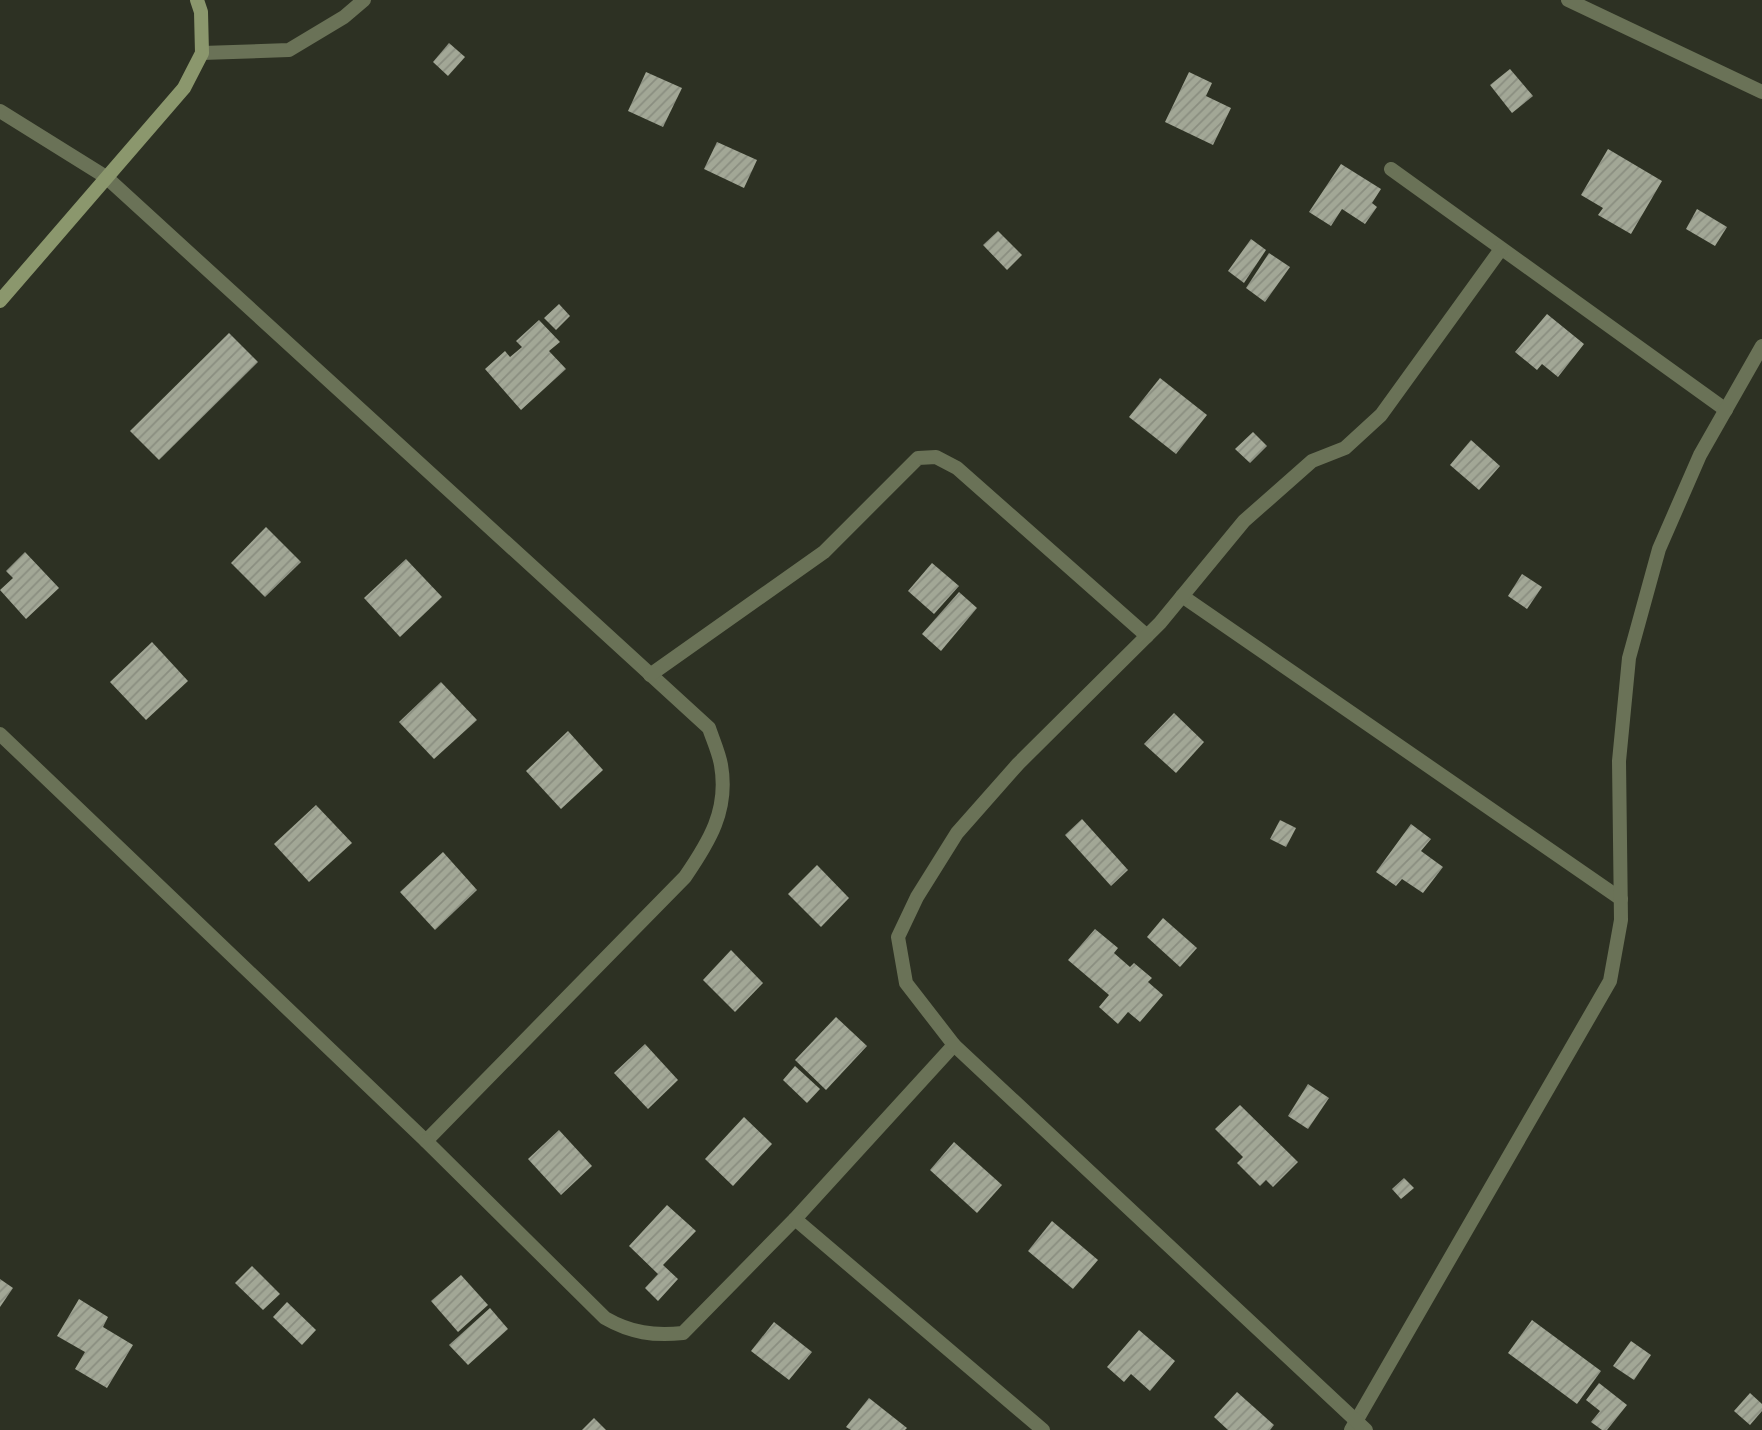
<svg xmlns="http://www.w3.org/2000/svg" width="1762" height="1430" viewBox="0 0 1762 1430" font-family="Cabin,sans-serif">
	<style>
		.building { fill: url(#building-hatch) }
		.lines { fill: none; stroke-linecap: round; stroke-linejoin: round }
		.street { stroke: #6a7257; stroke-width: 14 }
		.secondary { stroke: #8b976d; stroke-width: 14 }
	</style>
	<defs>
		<pattern id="building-hatch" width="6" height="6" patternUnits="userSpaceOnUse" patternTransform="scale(1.75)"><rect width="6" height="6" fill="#a2a796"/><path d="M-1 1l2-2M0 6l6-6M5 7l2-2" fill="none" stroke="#8a8e80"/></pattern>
	</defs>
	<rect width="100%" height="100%" fill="#2d3123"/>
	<!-- building -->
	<g class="building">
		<polygon points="449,43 465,57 448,76 433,62"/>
		<polygon points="1510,69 1533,96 1512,113 1490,85"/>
		<polygon points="646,72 682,88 663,127 628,111"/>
		<polygon points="1189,72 1212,83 1206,96 1231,108 1213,145 1165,122"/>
		<polygon points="717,142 757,160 744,188 704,169"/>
		<polygon points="1608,149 1662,181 1631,234 1598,215 1603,208 1581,195"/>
		<polygon points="1341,164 1381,189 1372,203 1377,207 1365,224 1342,209 1331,226 1309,212"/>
		<polygon points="1697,209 1727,227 1715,246 1686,229"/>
		<polygon points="998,231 1022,255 1007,270 983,245"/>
		<polygon points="1251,239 1266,250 1244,283 1228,271"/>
		<polygon points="1269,253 1290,267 1265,302 1246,288"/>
		<polygon points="559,304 570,316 556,330 544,318"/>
		<polygon points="1547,314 1584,344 1558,377 1542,364 1537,370 1515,352"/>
		<polygon points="539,320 560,342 549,351 566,369 521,410 485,369 505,351 510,357 522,347 516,341"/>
		<polygon points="229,333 258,362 159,460 130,431"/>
		<polygon points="1160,378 1207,415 1176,454 1129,417"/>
		<polygon points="1253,432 1267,446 1250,463 1235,449"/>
		<polygon points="1471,440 1500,466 1479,490 1450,465"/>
		<polygon points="266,527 301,562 265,597 231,563"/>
		<polygon points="25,552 59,588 26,619 0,590 13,578 6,571"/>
		<polygon points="406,559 442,597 400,637 364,598"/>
		<polygon points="932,563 959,586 934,614 908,591"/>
		<polygon points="1522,574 1542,587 1527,609 1508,596"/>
		<polygon points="959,592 977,608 941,651 922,634"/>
		<polygon points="152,642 188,681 146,720 110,682"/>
		<polygon points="441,682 477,720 434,759 399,722"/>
		<polygon points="1174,713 1204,742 1176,773 1144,744"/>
		<polygon points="568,731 603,770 561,809 526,771"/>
		<polygon points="316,805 352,843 309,882 274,844"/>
		<polygon points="1082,819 1128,870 1111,886 1065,835"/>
		<polygon points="1280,820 1296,828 1286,847 1270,839"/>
		<polygon points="1411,824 1431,839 1421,851 1443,867 1423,893 1402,879 1396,886 1376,872"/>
		<polygon points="443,852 477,890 435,930 400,892"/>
		<polygon points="817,865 849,898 821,927 788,894"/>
		<polygon points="1163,918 1197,948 1180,967 1147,937"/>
		<polygon points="1095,929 1118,948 1114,953 1130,967 1134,963 1152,978 1148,982 1163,995 1140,1022 1128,1012 1118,1024 1099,1007 1109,995 1068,960"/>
		<polygon points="731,950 763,983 735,1012 703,980"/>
		<polygon points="836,1017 867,1046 826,1090 795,1060"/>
		<polygon points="645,1044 678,1080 648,1109 614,1073"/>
		<polygon points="795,1066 820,1089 807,1103 783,1080"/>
		<polygon points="1308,1084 1329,1098 1308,1129 1288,1116"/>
		<polygon points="1240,1105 1298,1162 1273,1187 1266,1180 1260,1186 1237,1163 1243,1157 1215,1129"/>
		<polygon points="744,1117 772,1144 733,1186 705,1159"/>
		<polygon points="559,1130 592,1166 561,1195 528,1159"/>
		<polygon points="954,1142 1002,1185 977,1213 930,1170"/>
		<polygon points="1404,1178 1414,1188 1401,1199 1392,1189"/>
		<polygon points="667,1205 696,1231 663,1265 678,1279 658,1301 645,1288 658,1274 629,1246"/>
		<polygon points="1052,1221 1098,1260 1073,1289 1028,1251"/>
		<polygon points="252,1266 280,1294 263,1310 235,1283"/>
		<polygon points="461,1275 488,1305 458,1332 431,1301"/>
		<polygon points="0,1279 13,1288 0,1307"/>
		<polygon points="79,1299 108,1317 103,1327 133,1345 107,1388 75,1369 85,1352 57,1336"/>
		<polygon points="287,1302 316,1330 302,1345 273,1317"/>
		<polygon points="490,1308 508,1329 468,1365 449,1345"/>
		<polygon points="1532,1320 1601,1371 1577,1404 1508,1353"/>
		<polygon points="774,1322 812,1352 789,1380 751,1351"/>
		<polygon points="1139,1330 1175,1361 1150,1391 1131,1374 1124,1382 1107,1367"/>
		<polygon points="1631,1341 1651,1355 1634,1380 1613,1366"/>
		<polygon points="1599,1383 1627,1405 1607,1430 1602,1430 1591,1422 1600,1411 1586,1400"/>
		<polygon points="1237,1392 1274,1425 1270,1430 1228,1430 1214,1417"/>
		<polygon points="1750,1393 1762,1404 1762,1411 1750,1425 1734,1411"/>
		<polygon points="869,1398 907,1428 905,1430 851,1430 846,1427"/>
		<polygon points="594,1418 606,1430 582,1430"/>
	</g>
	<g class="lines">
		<!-- street -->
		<g class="street">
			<polyline points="1568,0 1762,92"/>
			<polyline points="202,53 289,50 344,17 364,0"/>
			<path d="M 0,111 L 106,177 L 709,728 C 713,740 719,753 721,765 C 729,810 709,842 685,877 L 426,1141 L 0,734"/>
			<polyline points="1391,169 1726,410"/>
			<polyline points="1182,596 1621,899"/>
			<polyline points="650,675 824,552 918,458 936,457 957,468 1147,636"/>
			<path d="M 426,1141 L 605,1318 C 631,1333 654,1336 683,1333 L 795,1219 L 954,1045"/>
			<polyline points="795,1219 1043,1430"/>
			<polyline points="1351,1430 1610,981 1621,920 1619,761 1629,658 1659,549 1700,455 1762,346"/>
			<polyline points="1366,1430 954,1045 906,983 898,937 917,897 957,833 1018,764 1160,623 1244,521 1312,461 1345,448 1381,415 1501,249"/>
		</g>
		<!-- secondary -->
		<polyline class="secondary" points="0,301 184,88 202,53 201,12 197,0"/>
	</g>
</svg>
